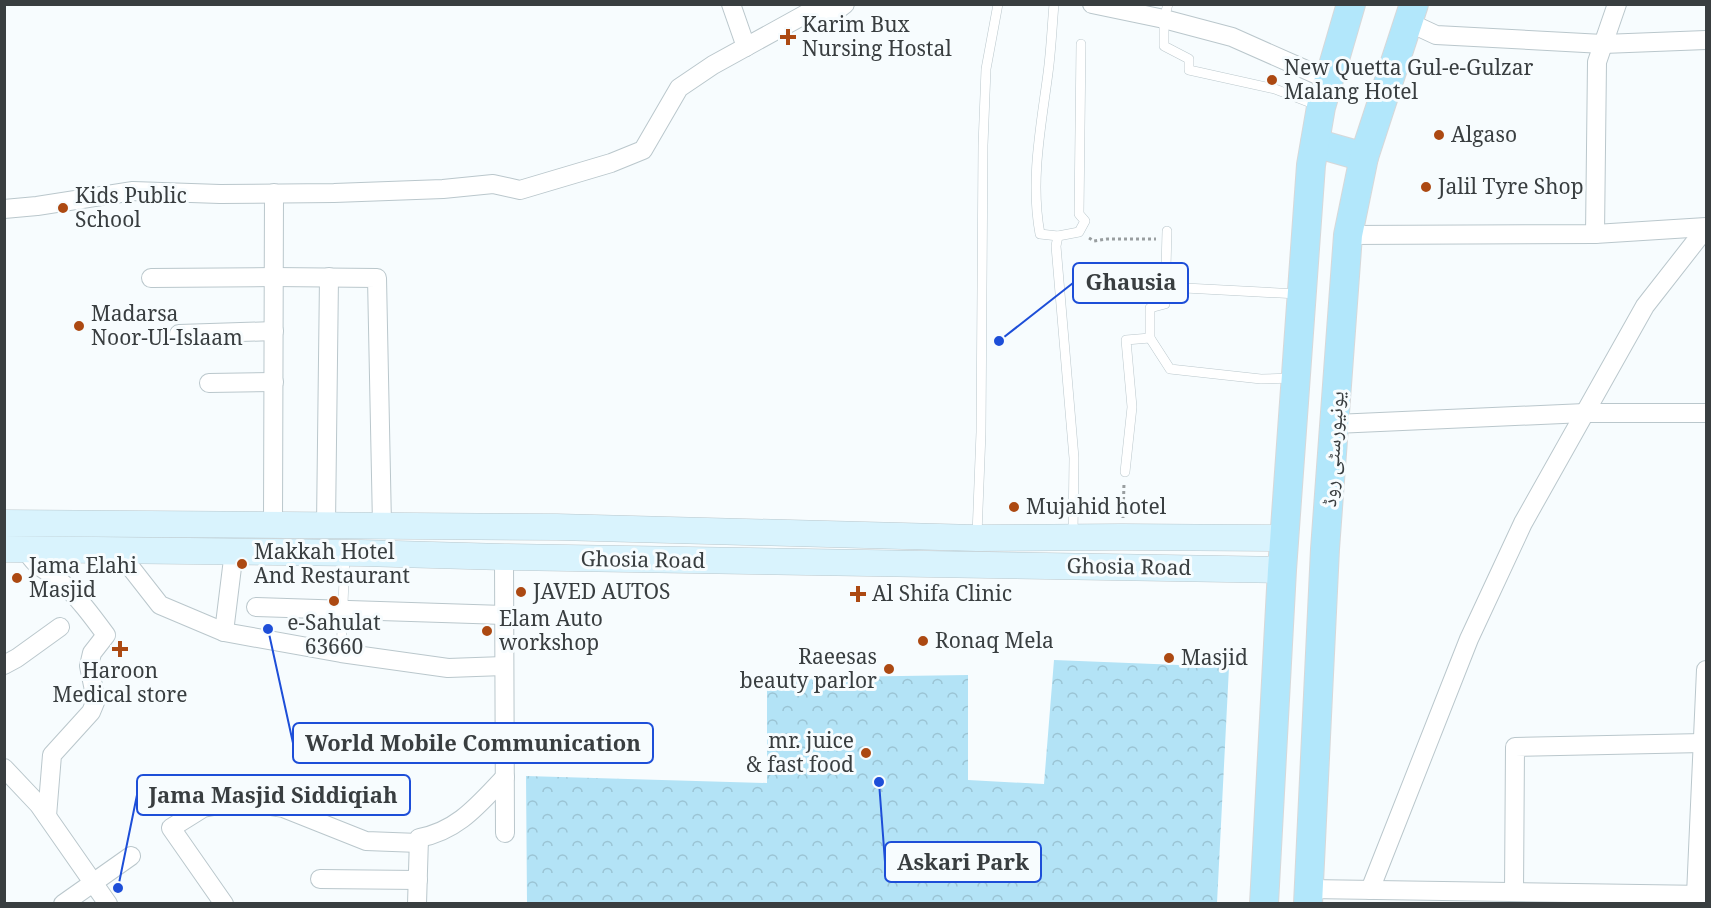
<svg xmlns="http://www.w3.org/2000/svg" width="1711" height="908" viewBox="0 0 1711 908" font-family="'Noto Serif','Noto Naskh Arabic',serif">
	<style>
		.park { fill: url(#park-crowns) }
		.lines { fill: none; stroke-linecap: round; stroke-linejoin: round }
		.service-casing { stroke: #bac7cc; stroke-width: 10 }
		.minor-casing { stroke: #bac7cc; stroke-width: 20 }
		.secondary-casing { stroke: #bac7cc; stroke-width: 27 }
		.primary-casing { stroke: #d7d8d9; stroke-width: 30 }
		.path { stroke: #999ea0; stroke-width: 3; stroke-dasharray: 3 3; stroke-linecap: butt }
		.service { stroke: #fff; stroke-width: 9 }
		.minor { stroke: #fff; stroke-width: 18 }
		.secondary { stroke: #d9f3fd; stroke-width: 26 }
		.primary { stroke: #b2e7fb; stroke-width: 28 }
		.poi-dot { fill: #ac4912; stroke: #f7fcfe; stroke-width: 2 }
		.labels { text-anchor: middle; stroke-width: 6; stroke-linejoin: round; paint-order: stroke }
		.poi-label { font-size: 21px; fill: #393e40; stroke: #f7fcfe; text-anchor: start }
		.street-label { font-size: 21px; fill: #393e40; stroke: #f7fcfe }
		.leader { fill: none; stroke: #1d4ed8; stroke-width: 2 }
		.callout-dot { fill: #1d4ed8; stroke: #f7fcfe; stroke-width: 2 }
		.callout { fill: #f7fcfe; stroke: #1d4ed8; stroke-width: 2 }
		.callout-label { font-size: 22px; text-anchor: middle; font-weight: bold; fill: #393e40 }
	</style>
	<defs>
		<pattern id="park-crowns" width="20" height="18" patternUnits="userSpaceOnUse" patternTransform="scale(1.5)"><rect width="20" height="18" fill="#b3e3f6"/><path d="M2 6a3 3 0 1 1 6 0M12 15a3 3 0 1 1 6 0" fill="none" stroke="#9bc4d4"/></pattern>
	</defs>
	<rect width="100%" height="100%" fill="#f7fcfe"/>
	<!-- park -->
	<polygon class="park" points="1054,660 1229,667 1217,903 527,903 526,776 767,783 767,678 968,675 968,780 1044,784"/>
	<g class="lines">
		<!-- service casing -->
		<g class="service-casing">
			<g id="service">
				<path d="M 1054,4 C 1052,27 1051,51 1048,73 C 1041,127 1030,180 1040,234 L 1058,236"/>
				<polyline points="1168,4 1164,19 1164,46 1189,59 1189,70 1275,89 1319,106"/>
				<polyline points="1167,231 1165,304 1150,308 1150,338 1170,369 1261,379 1293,378"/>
				<polyline points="1166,287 1298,294"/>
				<polyline points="1125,472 1132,407 1126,340 1150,338"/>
				<polyline points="977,535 981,432 983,145 986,69 998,4"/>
				<polyline points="1073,535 1074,458 1056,246 1058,236 1079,232 1085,221 1079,214 1081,44"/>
				<polyline points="341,653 345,555"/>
			</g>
		</g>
		<!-- minor casing -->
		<g class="minor-casing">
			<g id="minor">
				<polyline points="731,4 746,47"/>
				<polyline points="1092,4 1164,19 1232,37 1329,80"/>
				<polyline points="1408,22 1436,35 1603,44 1706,40"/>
				<polyline points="4,209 37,206 133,191 220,194 334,193 443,189 493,184 520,190 611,163 643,150 679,88 713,65 813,10 832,14 845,4"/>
				<polyline points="1595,234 1597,62 1617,4"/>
				<polyline points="1348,235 1595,234 1706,227"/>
				<polyline points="151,278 274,277 377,278 382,525"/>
				<polyline points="179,334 274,331"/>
				<polyline points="209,383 274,382"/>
				<polyline points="1335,424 1585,413 1706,413"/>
				<polyline points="273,524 274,193"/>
				<polyline points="326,525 329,277"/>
				<path d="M 26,550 C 37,569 45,568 60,581 C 78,597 92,616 106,635 L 92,653 L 89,666 L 96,700 L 91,712 L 52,755 L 47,816"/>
				<polyline points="117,550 160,605 224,632 341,653 448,668 504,666"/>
				<polyline points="504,557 505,833"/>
				<polyline points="256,607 504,615"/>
				<polyline points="224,632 234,551"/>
				<polyline points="4,665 17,658 60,627"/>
				<polyline points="4,768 39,805 108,904"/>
				<polyline points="320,879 418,880"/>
				<polyline points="1309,889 1706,895"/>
				<polyline points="1370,890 1469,639 1523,523 1645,306 1706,228"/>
				<polyline points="1514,892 1515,747 1703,743"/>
				<polyline points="1696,895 1706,670"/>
				<polyline points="63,904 131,856"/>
				<polyline points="224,904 171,828 203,808 240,801 283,808 366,841 419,843"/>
				<path d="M 417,904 L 419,838 C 458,831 479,804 505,777"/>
			</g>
		</g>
		<!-- secondary casing -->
		<g class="secondary-casing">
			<g id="secondary">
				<polyline points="4,523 557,527 977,538 1122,537 1285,538"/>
				<polyline points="4,549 361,553 504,557 1282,570"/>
			</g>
		</g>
		<!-- primary casing -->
		<g class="primary-casing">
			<g id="primary">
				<polyline points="1315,143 1364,157"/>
				<polyline points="1264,904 1282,570 1311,165 1321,107 1351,4"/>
				<polyline points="1308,904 1325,549 1348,235 1364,157 1414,4"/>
			</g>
		</g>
		<!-- path -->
		<g class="path">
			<polyline points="1089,238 1094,241 1107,239 1156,239"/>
			<polyline points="1123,518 1124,483"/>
		</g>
		<!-- service -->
		<use href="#service" class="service"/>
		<!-- minor -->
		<use href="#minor" class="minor"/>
		<!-- secondary -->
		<use href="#secondary" class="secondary"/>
		<!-- primary -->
		<use href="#primary" class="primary"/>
	</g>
	<!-- markers -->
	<g class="poi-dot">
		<path d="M785 28h6v6h6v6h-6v6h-6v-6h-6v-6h6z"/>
		<circle cx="1272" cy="80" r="6"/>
		<circle cx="1439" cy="135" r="6"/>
		<circle cx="1426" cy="187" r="6"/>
		<circle cx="63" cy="208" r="6"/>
		<circle cx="79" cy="326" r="6"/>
		<circle cx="1014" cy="507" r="6"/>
		<circle cx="242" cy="564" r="6"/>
		<circle cx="17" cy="578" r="6"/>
		<circle cx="521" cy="592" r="6"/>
		<path d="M855 585h6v6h6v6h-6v6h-6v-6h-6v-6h6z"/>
		<circle cx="334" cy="601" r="6"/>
		<circle cx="487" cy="631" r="6"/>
		<circle cx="923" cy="641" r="6"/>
		<path d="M117 640h6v6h6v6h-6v6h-6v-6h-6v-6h6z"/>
		<circle cx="1169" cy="658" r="6"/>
		<circle cx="889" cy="669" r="6"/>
		<circle cx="866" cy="753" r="6"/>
	</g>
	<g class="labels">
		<!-- poi labels -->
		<g class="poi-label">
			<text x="802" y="32">Karim Bux<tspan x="802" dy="24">Nursing Hostal</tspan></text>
			<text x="1284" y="75">New Quetta Gul-e-Gulzar<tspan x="1284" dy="24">Malang Hotel</tspan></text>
			<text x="1451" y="142">Algaso</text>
			<text x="1438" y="194">Jalil Tyre Shop</text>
			<text x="75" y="203">Kids Public<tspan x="75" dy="24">School</tspan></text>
			<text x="91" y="321">Madarsa<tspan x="91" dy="24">Noor-Ul-Islaam</tspan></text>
			<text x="1026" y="514">Mujahid hotel</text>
			<text x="254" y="559">Makkah Hotel<tspan x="254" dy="24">And Restaurant</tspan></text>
			<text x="29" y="573">Jama Elahi<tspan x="29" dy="24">Masjid</tspan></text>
			<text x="533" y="599">JAVED AUTOS</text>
			<text x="872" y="601">Al Shifa Clinic</text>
			<text x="499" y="626">Elam Auto<tspan x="499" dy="24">workshop</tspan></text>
			<text x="334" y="630" text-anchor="middle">e-Sahulat<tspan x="334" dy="24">63660</tspan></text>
			<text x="935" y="648">Ronaq Mela</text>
			<text x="877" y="664" text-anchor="end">Raeesas<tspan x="877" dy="24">beauty parlor</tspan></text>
			<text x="1181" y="665">Masjid</text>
			<text x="120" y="678" text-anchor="middle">Haroon<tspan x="120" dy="24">Medical store</tspan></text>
			<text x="854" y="748" text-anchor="end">mr. juice<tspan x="854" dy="24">&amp; fast food</tspan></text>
		</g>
		<!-- street labels -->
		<g class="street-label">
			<text transform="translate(1333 449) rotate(-86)" y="7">یونیورسٹی روڈ</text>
			<text transform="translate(643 560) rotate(1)" y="7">Ghosia Road</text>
			<text transform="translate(1129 567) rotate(1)" y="7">Ghosia Road</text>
		</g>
	</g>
	<!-- callouts -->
	<path class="leader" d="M999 341L1073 283M268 629L293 743M118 888L137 795M879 782L885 862"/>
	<g class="callout-dot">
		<circle cx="999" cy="341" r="6"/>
		<circle cx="268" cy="629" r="6"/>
		<circle cx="118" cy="888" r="6"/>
		<circle cx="879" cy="782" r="6"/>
	</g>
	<g class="callout">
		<rect x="1073" y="263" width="115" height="40" rx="6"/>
		<rect x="293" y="723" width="360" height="40" rx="6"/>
		<rect x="137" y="775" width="273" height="40" rx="6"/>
		<rect x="885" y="842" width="156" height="40" rx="6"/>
	</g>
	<g class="callout-label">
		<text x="1131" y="290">Ghausia</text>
		<text x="473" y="751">World Mobile Communication</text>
		<text x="273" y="803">Jama Masjid Siddiqiah</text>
		<text x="963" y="870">Askari Park</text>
	</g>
	<!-- border -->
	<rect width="1711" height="908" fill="none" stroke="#393e40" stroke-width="12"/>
</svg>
